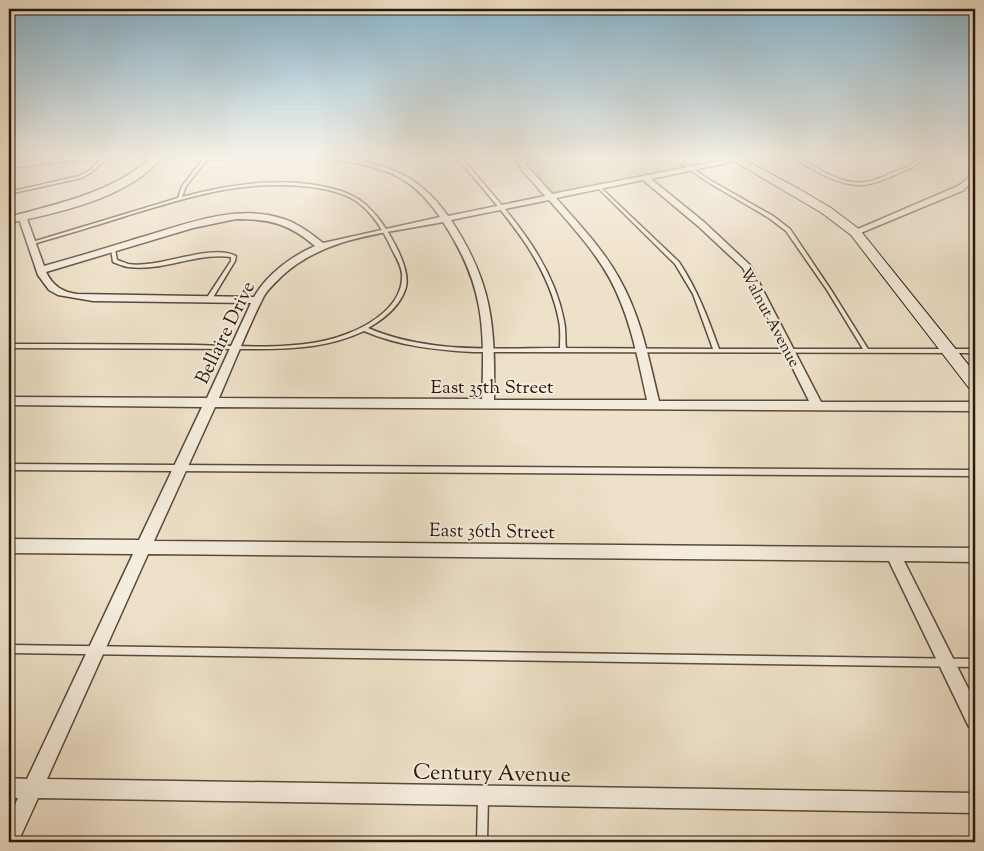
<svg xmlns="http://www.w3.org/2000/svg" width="984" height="851" viewBox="0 0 984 851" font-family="'Sorts Mill Goudy',serif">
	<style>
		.green { fill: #bbc295; stroke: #716d50 }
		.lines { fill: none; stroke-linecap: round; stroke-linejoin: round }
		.service-casing { stroke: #594a3b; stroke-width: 3 }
		.minor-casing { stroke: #594a3b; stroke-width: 3 }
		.tertiary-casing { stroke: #594a3b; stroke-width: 3 }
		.secondary-casing { stroke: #27180c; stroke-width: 2 }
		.service { fill: #f4ecdc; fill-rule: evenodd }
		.minor { fill: #f4ecdc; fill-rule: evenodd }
		.tertiary { fill: #f4ecdc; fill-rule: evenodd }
		.secondary { fill: #f4ecdc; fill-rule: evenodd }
		.labels { text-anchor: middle; stroke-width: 4; stroke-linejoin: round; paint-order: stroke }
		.far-street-label { font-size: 16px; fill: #27180c; stroke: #f4ecdc }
		.street-label { font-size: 19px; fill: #27180c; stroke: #f4ecdc }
		.near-street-label { font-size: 22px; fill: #27180c; stroke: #f4ecdc }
	</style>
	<rect width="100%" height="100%" fill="#eee1c9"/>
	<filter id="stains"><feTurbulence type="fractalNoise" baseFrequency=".004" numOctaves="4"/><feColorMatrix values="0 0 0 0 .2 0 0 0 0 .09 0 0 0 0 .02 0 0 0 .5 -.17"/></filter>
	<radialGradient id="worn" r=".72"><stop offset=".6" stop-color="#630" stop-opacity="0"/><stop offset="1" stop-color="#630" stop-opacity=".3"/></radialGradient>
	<!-- green -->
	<path class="green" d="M 528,157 L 672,157 L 684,167 L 557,193 C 544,189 535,168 528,157 Z"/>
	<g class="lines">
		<!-- service casing -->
		<g class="service-casing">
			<g id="service">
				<polygon points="104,157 108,157 92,172 81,178 9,194 9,192 79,176 90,170"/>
				<path d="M 205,157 L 209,157 L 186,186 L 182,197 C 233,183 290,175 341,191 C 352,195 362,200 370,209 C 385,223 411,266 406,287 C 401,305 384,319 368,328 C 428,354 497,348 560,348 C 560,340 561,330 559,321 C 547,256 497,207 457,157 L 461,157 C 502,206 552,256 564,321 C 566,330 565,340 566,348 L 713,349 L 693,294 L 675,264 L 598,188 L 598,186 L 599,186 L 679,262 C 697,289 708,318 719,349 L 863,349 L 827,290 L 786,231 L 769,218 L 706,181 L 673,157 L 677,157 L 708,179 L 773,216 L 790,229 L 831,290 L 868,349 L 975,349 L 975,353 L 473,352 C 436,350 399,346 364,331 C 331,347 294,349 258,349 L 9,348 L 9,344 C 71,344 134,344 196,345 C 241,346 302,351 344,335 C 370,326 404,305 402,274 C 401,263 393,253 389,243 C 380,225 369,208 351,198 C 329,187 300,185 276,185 C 225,185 175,201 126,216 C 95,226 64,235 33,244 L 29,243 L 178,198 L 182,186 Z"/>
				<path d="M 793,157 L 797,157 C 816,167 842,186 865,182 C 874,181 883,177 891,173 C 902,169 913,165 921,157 L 925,157 C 917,166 906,170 895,175 C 884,179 873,185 861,185 C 840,186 810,169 793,157 Z"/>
				<path d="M 111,248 L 115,249 L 117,260 C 121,261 125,263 128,264 C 160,269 209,243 236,256 L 235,261 L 212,299 L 209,301 L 206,299 L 231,261 L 231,257 C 196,252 163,272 128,267 C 123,266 118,264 113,262 L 111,249 Z"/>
				<polygon points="973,272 975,272 975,287 973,287 971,282"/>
				<polygon points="9,464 975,470 975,476 9,470"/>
				<polygon points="9,645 975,659 975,667 9,653"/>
				<polygon points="483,792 486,794 488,797 487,842 477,842 478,797 480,794"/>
			</g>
		</g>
		<!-- minor casing -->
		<g class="minor-casing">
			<g id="minor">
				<path d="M 61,157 L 331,157 C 382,162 417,172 448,216 L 545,196 L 521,169 L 516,157 L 522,157 L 527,166 L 552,194 L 739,157 L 740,159 L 736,161 L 651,179 L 704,222 L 750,265 L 821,402 L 975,402 L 975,411 L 215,407 L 154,541 L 975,548 L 975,562 L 904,561 L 975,702 L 975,730 L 969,727 L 889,561 L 148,554 L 47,779 L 975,793 L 975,813 L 38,798 L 18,842 L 9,842 L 9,818 L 18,798 L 9,798 L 9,778 L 27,779 L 133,554 L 9,553 L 9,539 L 139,540 L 202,407 L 9,405 L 9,397 L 207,398 L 251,303 L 93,301 L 58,295 L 49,290 L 38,275 L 18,216 L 19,214 L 26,216 L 44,266 C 77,257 109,247 142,237 C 186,224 238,203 284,219 C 299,224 310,233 323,243 L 440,217 C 427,198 412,182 390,173 C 337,151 273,160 217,160 C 173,160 128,157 84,160 C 59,161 34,165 9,168 L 9,164 ZM 643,180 L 698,226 L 743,268 L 809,401 L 659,401 C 649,360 641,317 620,280 C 604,250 579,224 556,198 ZM 549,200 C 571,225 594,250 610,279 C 630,316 638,359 647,400 L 494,400 C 495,325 493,284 451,220 ZM 236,219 C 271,219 289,224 315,246 C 292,256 267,274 254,297 L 77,294 C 62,292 53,286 46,272 L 193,228 ZM 443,222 C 484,284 485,327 482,399 L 219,398 C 234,364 247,329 264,296 C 268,289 276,282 282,276 C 325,236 388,233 443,222 Z"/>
				<polygon points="972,171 975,171 975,178 964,190 858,234 855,235 851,232 958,186 966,180"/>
			</g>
		</g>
		<!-- tertiary casing -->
		<g class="tertiary-casing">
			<path id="tertiary" d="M 152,157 L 162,157 C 129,198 58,213 9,223 L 9,217 C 60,203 112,193 152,157 Z"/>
		</g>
		<!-- secondary casing -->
		<g class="secondary-casing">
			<polygon id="secondary" points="727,157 739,157 799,189 831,208 859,229 975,373 975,390 969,388 851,235 822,213"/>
		</g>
		<!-- service -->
		<use href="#service" class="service"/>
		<!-- minor -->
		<use href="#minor" class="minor"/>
		<!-- tertiary -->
		<use href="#tertiary" class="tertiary"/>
		<!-- secondary -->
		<use href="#secondary" class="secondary"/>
	</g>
	<!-- sky -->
	<linearGradient id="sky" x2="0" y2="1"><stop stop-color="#88b8d3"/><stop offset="0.57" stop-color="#f7f2e7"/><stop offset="1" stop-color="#f7f2e7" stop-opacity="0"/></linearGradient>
	<rect width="984" height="276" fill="url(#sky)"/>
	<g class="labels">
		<!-- far-street labels -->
		<g class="far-street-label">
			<text transform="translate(771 317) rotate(62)" y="6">Walnut Avenue</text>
		</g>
		<!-- street labels -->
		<g class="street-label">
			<text transform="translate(224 332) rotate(-64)" y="7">Bellaire Drive</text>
			<text x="492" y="393">East 35th Street</text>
			<text transform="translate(492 530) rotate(1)" y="7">East 36th Street</text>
		</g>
		<!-- near-street labels -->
		<g class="near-street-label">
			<text transform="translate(492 772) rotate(1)" y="8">Century Avenue</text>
		</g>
	</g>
	<!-- margin -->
	<rect width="984" height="851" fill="none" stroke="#eee1c9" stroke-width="30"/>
	<rect x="10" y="10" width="964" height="831" fill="none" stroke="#27180c" stroke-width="2.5"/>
	<rect x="15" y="15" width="954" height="821" fill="none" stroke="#27180c"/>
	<rect width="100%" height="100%" filter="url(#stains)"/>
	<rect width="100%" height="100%" fill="url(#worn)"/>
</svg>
